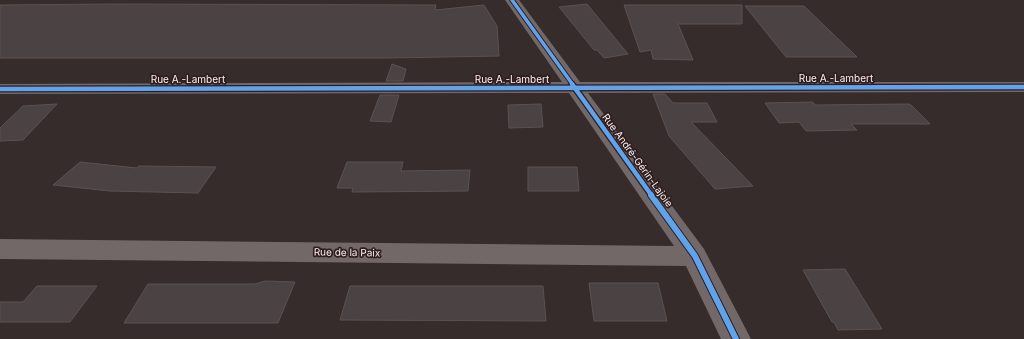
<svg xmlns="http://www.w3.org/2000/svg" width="1024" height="339" viewBox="0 0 1024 339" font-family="Inter,sans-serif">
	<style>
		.building { fill: #4b4243; stroke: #5a5252 }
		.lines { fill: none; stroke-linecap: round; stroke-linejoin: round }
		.minor { fill: #726868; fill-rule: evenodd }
		.cycleway-far2-casing { stroke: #301e1f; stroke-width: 5.5 }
		.cycleway-far1-casing { stroke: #301e1f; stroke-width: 7 }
		.cycleway-casing { stroke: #301e1f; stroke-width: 8 }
		.cycleway-far2 { stroke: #60a3ed; stroke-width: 3.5 }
		.cycleway-far1 { stroke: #60a3ed; stroke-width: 4.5 }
		.cycleway { stroke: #60a3ed; stroke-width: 6 }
		.labels { text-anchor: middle; stroke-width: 3.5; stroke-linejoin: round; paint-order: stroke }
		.street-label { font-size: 10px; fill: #fcefef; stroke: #301e1f }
	</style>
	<rect width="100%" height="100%" fill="#362c2c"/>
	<!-- building -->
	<g class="building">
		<polygon points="114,4 436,5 435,10 484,5 497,26 499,56 388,58 0,58 0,5"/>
		<polygon points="587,4 628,54 604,58 597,50 594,50 559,7"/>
		<polygon points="624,5 742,5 742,24 678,24 693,60 653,59 651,50 640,52"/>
		<polygon points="745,6 804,6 857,57 786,57"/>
		<polygon points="392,64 406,69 403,81 386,81"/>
		<polygon points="653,94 665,94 673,103 707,103 717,122 691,122 753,186 715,189 669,136"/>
		<polygon points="380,95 399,95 391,122 370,121"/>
		<polygon points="813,102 815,105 910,104 930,124 851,124 857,130 806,131 799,122 779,123 765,103"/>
		<polygon points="57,104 23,140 0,141 0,128 23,106"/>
		<polygon points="541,104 543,127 509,128 508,105"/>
		<polygon points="80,162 137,168 139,166 216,167 198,193 110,191 53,185"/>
		<polygon points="347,162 403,162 401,171 470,170 468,191 352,192 353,188 337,188"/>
		<polygon points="528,167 577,167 579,191 528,191"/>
		<polygon points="845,269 882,329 838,330 834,322 832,322 803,270"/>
		<polygon points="265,281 295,282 278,323 124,323 148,284 255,284"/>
		<polygon points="589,283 658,283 667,321 594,321"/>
		<polygon points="37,286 97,286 70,322 0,322 0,302 23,302"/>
		<polygon points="350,286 543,286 546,321 340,320"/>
	</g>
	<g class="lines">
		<!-- minor -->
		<polygon class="minor" points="505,0 519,0 580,82 1024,82 1024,92 588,93 704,249 751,339 721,339 686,266 0,259 0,239 674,246 569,93 0,94 0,84 562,82"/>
		<!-- cycleway-far2 casing -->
		<g class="cycleway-far2-casing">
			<polyline id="cycleway-far2" points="512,0 573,85"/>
		</g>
		<!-- cycleway-far1 casing -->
		<g class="cycleway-far1-casing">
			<g id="cycleway-far1">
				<polyline points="572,84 652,196"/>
				<polyline points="0,89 1024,87"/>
			</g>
		</g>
		<!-- cycleway casing -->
		<g class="cycleway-casing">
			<polyline id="cycleway" points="651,195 695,256 736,339"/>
		</g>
		<!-- cycleway-far2 -->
		<use href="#cycleway-far2" class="cycleway-far2"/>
		<!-- cycleway-far1 -->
		<use href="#cycleway-far1" class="cycleway-far1"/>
		<!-- cycleway -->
		<use href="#cycleway" class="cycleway"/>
	</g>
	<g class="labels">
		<!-- street labels -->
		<g class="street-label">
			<text x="836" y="82">Rue A.-Lambert</text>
			<text x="188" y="83">Rue A.-Lambert</text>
			<text x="512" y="83">Rue A.-Lambert</text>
			<text transform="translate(638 160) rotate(54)" y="4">Rue André-Gérin-Lajoie</text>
			<text transform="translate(347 252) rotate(1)" y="4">Rue de la Paix</text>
		</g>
	</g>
</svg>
